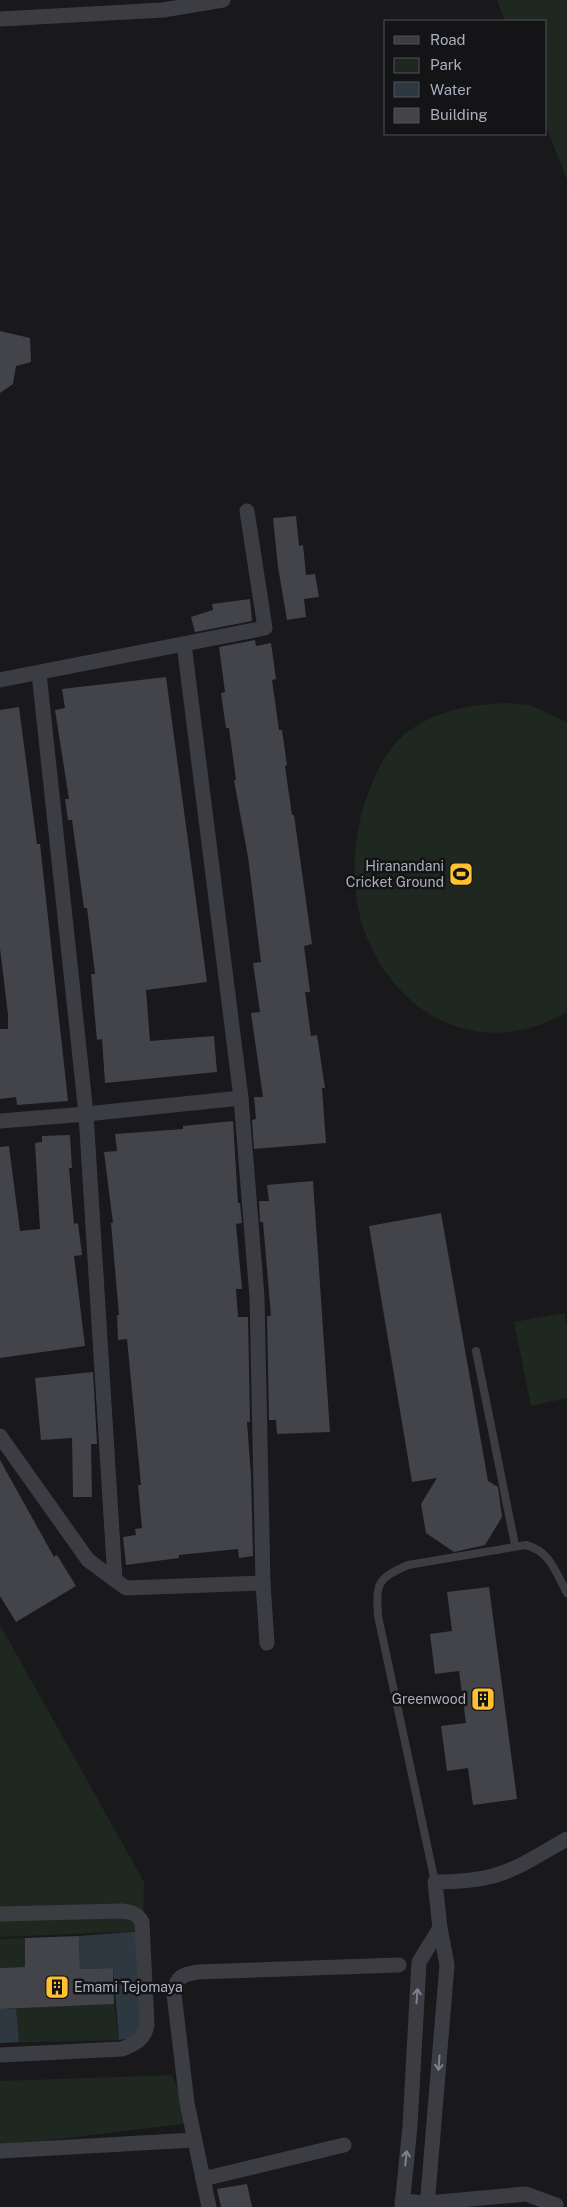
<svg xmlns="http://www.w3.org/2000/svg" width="567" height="2207" viewBox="0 0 567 2207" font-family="'Public Sans',sans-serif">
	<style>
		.green { fill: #1e2720 }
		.water { fill: #2d3841 }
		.building { fill: #434449 }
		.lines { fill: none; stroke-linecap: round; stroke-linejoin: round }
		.lane { stroke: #3c3c43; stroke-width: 8 }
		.street { stroke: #3c3c43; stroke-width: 15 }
		.oneway { stroke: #7e818c }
		.labels { text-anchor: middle; stroke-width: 5; stroke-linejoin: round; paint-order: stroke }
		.poi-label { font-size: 14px; fill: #aaafbc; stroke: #141417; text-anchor: end }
	</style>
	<rect width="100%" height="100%" fill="#19191c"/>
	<!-- green -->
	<g class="green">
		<polygon points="497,0 567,0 567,180 546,126 546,21 505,21"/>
		<path d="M 510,703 L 530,705 L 567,722 L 567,1012 C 482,1062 394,1017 363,927 C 349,884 353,828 371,786 C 379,765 391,744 409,731 C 439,709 474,704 510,703 Z"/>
		<polygon points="564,1313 567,1327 567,1398 531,1406 514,1322"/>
		<polygon points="0,1625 144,1882 143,1931 0,1937"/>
		<polygon points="25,1938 25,1967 0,1968 0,1939"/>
		<polygon points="114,2004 119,2040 0,2043 0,2009"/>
		<polygon points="172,2075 191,2123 0,2146 0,2081"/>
	</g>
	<!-- water -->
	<g class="water">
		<polygon points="143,1931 142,2037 119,2040 113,1968 80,1969 79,1936"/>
		<polygon points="0,2009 16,2009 19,2042 0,2043"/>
	</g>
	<!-- building -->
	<g class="building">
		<polygon points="0,331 30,338 31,362 16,366 13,384 0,393"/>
		<polygon points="296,516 299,546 303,545 306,575 315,574 319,597 304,599 306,617 287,620 278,567 273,518"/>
		<polygon points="250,599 252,621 195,632 191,617 213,610 212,604"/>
		<polygon points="255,640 256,646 271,643 276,679 272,680 279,730 282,730 287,765 285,766 292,815 294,815 312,944 304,946 310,992 305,992 311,1036 317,1035 325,1088 322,1088 326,1143 254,1149 252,1120 256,1119 254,1097 263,1097 251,1013 260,1012 253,963 261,962 248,857 234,780 236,780 229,728 226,728 221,693 225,692 219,647"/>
		<polygon points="166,677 207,982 146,990 150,1041 214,1036 217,1072 105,1083 102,1039 97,1040 91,974 95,974 87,908 84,908 72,820 68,820 65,799 69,799 55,710 65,708 62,689"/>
		<polygon points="19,707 37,844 40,844 68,1101 17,1105 16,1097 0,1099 0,1029 8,1029 8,1015 0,948 0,710"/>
		<polygon points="233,1121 238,1203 240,1203 242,1223 236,1224 242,1289 236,1289 238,1317 248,1317 250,1422 247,1422 251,1476 253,1556 239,1558 238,1549 179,1555 179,1558 126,1565 123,1537 136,1535 135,1529 142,1528 138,1485 141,1485 127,1339 118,1340 117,1315 119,1315 111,1223 113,1223 104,1152 117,1151 115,1134 183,1129 183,1126"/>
		<polygon points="70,1135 72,1168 69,1168 74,1224 78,1223 82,1255 74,1256 85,1346 0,1358 0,1147 9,1146 20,1231 40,1229 35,1143 42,1142 42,1136"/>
		<polygon points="313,1181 330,1432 277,1434 276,1420 269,1420 267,1316 271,1316 263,1222 260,1222 259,1201 269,1201 267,1185"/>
		<polygon points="441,1213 488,1481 498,1487 502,1517 485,1545 454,1552 426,1533 421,1504 437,1478 412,1482 369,1226"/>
		<polygon points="93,1372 97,1444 91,1444 92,1497 73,1497 72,1438 41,1440 35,1378"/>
		<polygon points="0,1460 54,1557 57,1555 76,1586 16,1622 0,1596"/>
		<polygon points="489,1587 517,1799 473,1805 468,1768 447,1771 441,1726 466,1723 459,1671 435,1674 430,1634 452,1631 447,1592"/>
		<polygon points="79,1936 80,1969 113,1968 114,2004 0,2009 0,1968 25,1967 25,1938"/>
		<polygon points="247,2184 252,2207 221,2207 217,2189"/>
	</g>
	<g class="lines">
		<!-- lane -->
		<g class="lane">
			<polyline points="476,1351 515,1545"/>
			<path d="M 435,1882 L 378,1616 C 376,1582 377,1579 408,1565 L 526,1545 C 550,1551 556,1573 567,1593"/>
		</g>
		<!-- street -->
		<g class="street">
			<polyline points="0,19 163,10 223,0"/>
			<polyline points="184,644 241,1098 257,1297 263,1583 267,1643"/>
			<polyline points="39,673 86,1114 241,1098"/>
			<polyline points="0,680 265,628 247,511"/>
			<polyline points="0,1121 86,1114 115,1580 126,1588 263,1583"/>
			<polyline points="0,1436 88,1560 115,1580"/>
			<path d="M 0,1914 L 121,1911 C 131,1912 137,1913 142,1922 L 147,2025 C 144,2040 135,2044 122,2049 L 0,2055"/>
			<polyline points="0,2151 194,2140"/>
			<polyline points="203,2179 344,2145"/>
			<polyline points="402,2201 427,2203 526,2194 556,2205 556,2207"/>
			<path d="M 209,2207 L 187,2103 L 174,1994 C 175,1977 183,1974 198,1972 L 399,1965"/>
			<polyline points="402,2207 410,2126 419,1962 440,1928"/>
			<path d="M 427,2207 L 447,1965 L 440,1928 L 435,1882 C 455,1882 474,1881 493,1876 C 519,1869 543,1852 567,1839"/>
		</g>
	</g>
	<!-- one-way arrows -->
	<defs><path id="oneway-shaft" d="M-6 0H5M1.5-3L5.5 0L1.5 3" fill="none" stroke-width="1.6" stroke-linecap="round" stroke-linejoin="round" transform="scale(1.25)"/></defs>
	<g class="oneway">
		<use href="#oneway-shaft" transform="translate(417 1996) rotate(-86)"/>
		<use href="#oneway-shaft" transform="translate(439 2063) rotate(94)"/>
		<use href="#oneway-shaft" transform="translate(406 2158) rotate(-84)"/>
	</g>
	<!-- icons -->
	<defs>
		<g id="stadium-square" transform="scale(1.25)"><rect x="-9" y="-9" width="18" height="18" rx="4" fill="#ffc12e" stroke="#141417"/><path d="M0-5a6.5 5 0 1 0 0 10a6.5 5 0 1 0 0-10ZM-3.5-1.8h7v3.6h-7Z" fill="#111"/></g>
		<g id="building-square" transform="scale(1.25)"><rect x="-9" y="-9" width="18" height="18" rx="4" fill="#ffc12e" stroke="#141417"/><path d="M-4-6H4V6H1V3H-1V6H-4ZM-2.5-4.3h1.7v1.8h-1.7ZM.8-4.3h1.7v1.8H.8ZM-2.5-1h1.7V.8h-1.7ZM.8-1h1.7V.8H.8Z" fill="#111"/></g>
	</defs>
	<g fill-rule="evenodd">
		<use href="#stadium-square" x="461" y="874"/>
		<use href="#building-square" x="483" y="1699"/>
		<use href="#building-square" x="57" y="1987"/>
	</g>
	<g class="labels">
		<!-- poi labels -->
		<g class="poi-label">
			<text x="444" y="871">Hiranandani<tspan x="444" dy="16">Cricket Ground</tspan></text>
			<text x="466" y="1704">Greenwood</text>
			<text x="74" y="1992" text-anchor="start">Emami Tejomaya</text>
		</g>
	</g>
	<!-- legend -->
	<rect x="384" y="20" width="162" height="115" fill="#141417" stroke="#505259"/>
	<rect x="394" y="36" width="25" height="8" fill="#3c3c43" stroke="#505259"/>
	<text x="430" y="45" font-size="15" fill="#aaafbc">Road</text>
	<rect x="394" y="58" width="25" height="15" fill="#1e2720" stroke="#505259"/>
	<text x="430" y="70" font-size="15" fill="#aaafbc">Park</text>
	<rect x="394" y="82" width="25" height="15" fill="#2d3841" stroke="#505259"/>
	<text x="430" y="95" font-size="15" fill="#aaafbc">Water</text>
	<rect x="394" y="108" width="25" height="15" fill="#434449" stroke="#505259"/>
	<text x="430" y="120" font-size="15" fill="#aaafbc">Building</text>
</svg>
